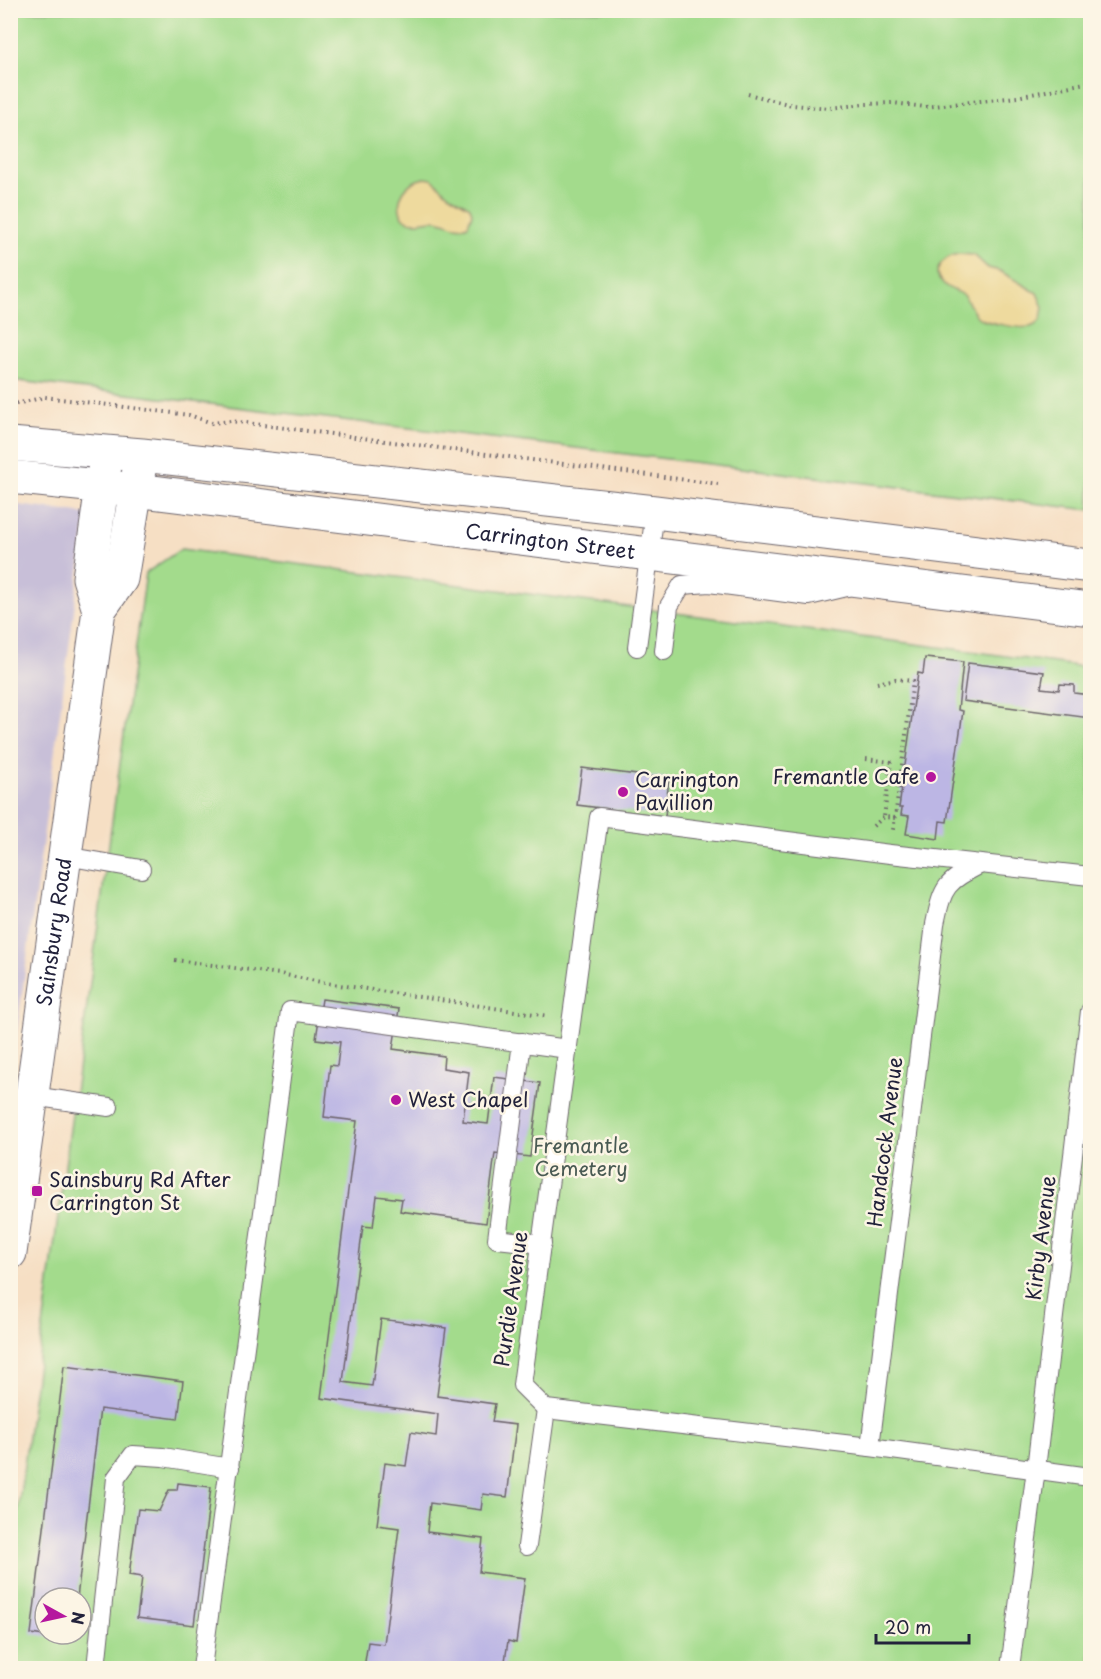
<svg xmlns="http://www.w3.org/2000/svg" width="1101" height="1679" viewBox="0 0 1101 1679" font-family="'Playpen Sans',sans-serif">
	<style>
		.industrial { fill: #c8bfd8 }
		.green { fill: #a3db8c; stroke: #627e64; stroke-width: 1.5; fill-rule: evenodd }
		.sand { fill: #eeda9e; stroke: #887e6c; stroke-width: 1.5 }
		.building { fill: #bcb6e4 }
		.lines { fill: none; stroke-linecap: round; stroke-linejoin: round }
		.lane-casing { stroke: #6c646b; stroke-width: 20 }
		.secondary-casing { stroke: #6c646b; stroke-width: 35 }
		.path { stroke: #6c646b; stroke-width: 4; stroke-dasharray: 1.5 4.5; stroke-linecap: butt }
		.lane { stroke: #fff; stroke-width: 18 }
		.secondary { stroke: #fff; stroke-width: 33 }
		.poi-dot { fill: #b5179e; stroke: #fcf5e5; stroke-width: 2 }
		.labels { text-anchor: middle; stroke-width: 5; stroke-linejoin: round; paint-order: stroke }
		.street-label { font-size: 20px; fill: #22223b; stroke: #fcf5e5 }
		.poi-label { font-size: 20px; fill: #22223b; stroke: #fcf5e5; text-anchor: start }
		.park-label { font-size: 20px; fill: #495a53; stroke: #fcf5e5 }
	</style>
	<rect width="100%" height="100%" fill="#fcf5e5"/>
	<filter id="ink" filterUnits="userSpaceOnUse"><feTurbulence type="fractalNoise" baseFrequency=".0167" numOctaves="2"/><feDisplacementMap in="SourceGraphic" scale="12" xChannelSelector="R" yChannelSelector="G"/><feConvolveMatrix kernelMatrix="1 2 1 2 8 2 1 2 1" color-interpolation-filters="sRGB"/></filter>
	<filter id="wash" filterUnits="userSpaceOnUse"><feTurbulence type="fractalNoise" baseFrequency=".008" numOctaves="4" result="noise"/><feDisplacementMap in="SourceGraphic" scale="24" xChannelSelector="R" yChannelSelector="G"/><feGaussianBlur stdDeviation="1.35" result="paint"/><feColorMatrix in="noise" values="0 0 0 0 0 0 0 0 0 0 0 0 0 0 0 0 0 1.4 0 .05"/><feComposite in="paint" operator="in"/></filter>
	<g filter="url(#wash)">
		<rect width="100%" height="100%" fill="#f6dfc4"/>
		<!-- industrial -->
		<polygon class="industrial" points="11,504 87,514 11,1075"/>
		<!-- green -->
		<g class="green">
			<polygon points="11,11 1090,11 1090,510 11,380"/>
			<path d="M 181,549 L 977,652 L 1090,668 L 1090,1668 L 11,1668 L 11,1561 L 146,573 ZM 45,1598 L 81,1598 L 81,1634 L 45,1634 Z"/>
		</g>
		<!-- sand -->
		<g class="sand">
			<path d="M 425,178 L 432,179 L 448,194 L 470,207 L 472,213 L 468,225 C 456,230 447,221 435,220 C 422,220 413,226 402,217 C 394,198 406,181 425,178 Z"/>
			<path d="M 958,254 L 974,255 L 988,268 L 1000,271 L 1037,293 L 1043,307 L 1041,319 C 1038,323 1035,326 1030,327 C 1020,329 987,323 979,318 C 971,312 970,302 963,295 C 958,291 951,290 946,286 C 928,274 941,257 958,254 Z"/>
		</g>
		<g id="blocks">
			<!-- building -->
			<g class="building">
				<polygon points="925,658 963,662 958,710 963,711 947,822 940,821 938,839 906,834 909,816 901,815 902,808 899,808 918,673 923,674"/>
				<polygon points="968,663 1044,672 1041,688 1059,690 1060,684 1074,685 1074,693 1090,695 1090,718 963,701"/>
				<polygon points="582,768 669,779 665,816 577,805"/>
				<polygon points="322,999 399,1009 393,1049 444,1056 443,1068 469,1072 463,1121 488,1124 494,1077 540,1083 530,1157 495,1153 486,1223 400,1211 402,1199 377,1196 373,1227 363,1226 343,1382 372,1386 381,1319 446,1328 437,1396 495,1404 492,1422 516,1425 507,1497 483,1494 481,1510 430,1503 427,1532 483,1539 479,1572 525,1578 516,1643 508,1641 504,1668 364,1668 368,1642 384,1644 399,1528 377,1525 385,1463 406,1466 411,1432 436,1436 438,1414 321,1398 357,1121 324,1117 330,1065 337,1066 340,1042 316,1039"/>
				<polygon points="64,1366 183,1381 178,1419 100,1409 77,1598 45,1598 45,1634 72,1634 72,1640 31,1634"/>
				<polygon points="178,1483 211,1487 194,1625 137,1618 142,1577 129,1575 138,1509 159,1511 169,1490 177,1490"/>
			</g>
		</g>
	</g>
	<g filter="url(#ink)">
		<use href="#blocks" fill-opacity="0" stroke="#6c646b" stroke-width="1.5"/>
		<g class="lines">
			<!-- lane casing -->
			<g class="lane-casing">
				<g id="lane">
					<polyline points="637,647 655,512"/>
					<polyline points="664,651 669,606 682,585 709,583 809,596 847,587"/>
					<polyline points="65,856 141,869"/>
					<polyline points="1090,876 890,854 599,817 522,1385 546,1409 870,1447 1090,1477"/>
					<polyline points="522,1042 497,1239 542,1244"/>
					<polyline points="32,1096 109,1107"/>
					<path d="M 870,1447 L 935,924 C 943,885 946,882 981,864"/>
					<polyline points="527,1546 546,1409"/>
					<polyline points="96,1668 116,1478 133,1455 163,1457 230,1468"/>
					<polyline points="202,1668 290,1011 568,1049"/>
					<polyline points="1010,1668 1036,1469 1090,1011"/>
				</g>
			</g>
			<!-- secondary casing -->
			<g class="secondary-casing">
				<g id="secondary">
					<polyline points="10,444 142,455 655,512 1090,566"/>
					<path id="s1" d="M 10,477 L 136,490 L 1090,609"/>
					<polyline points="99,610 121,579 139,470"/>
					<path id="s2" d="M 10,1253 L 99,610 L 89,578 L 105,465"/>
				</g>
			</g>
			<!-- path -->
			<g class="path">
				<polyline points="748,94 792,105 830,108 865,104 893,103 925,107 1017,97 1090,82"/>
				<polyline points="10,403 20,403 45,397 189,415 212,423 231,421 718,484"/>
				<polyline points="877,683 896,679 913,681 895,818"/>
				<polyline points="866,759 891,762 884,817 895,818 893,830"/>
				<polyline points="873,826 884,817"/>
				<polyline points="175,960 280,974 326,983 548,1016"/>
			</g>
			<!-- lane -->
			<use href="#lane" class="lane"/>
			<!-- secondary -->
			<use href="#secondary" class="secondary"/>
		</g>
	</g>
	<!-- markers -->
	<g class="poi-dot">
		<circle cx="931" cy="777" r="6"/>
		<circle cx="623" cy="792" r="6"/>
		<circle cx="396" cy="1100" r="6"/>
		<rect x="31" y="1185" width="12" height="12" rx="3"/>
	</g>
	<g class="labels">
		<!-- street labels -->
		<g class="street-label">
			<text dy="7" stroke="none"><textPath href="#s1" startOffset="544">Carrington Street</textPath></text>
			<text dy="7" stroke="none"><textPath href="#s2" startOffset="324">Sainsbury Road</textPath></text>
			<text transform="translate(885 1142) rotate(-83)" y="7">Handcock Avenue</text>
			<text transform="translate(1041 1238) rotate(-83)" y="7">Kirby Avenue</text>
			<text transform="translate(511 1299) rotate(-82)" y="7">Purdie Avenue</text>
		</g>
		<!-- poi labels -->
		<g class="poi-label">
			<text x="919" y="784" text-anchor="end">Fremantle Cafe</text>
			<text x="635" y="787">Carrington<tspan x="635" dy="23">Pavillion</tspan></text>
			<text x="408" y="1107">West Chapel</text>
			<text x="49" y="1187">Sainsbury Rd After<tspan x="49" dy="23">Carrington St</tspan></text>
		</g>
		<!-- park labels -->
		<g class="park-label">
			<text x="581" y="1153">Fremantle<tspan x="581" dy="23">Cemetery</tspan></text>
		</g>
	</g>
	<!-- margin -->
	<rect width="1101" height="1679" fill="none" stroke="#fcf5e5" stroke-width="36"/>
	<!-- north arrow -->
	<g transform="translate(63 1616) rotate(98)"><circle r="28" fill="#fcf5e5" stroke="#a5a1a1" stroke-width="1.5"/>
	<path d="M0-4.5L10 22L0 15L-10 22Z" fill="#b5179e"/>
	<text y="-9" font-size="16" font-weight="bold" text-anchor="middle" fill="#22223b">N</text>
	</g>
	<!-- scale -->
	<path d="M876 1634v9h93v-9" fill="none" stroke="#22223b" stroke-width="3"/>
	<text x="885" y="1634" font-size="18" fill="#22223b" stroke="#fcf5e5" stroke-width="4.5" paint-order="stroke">20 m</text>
</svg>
